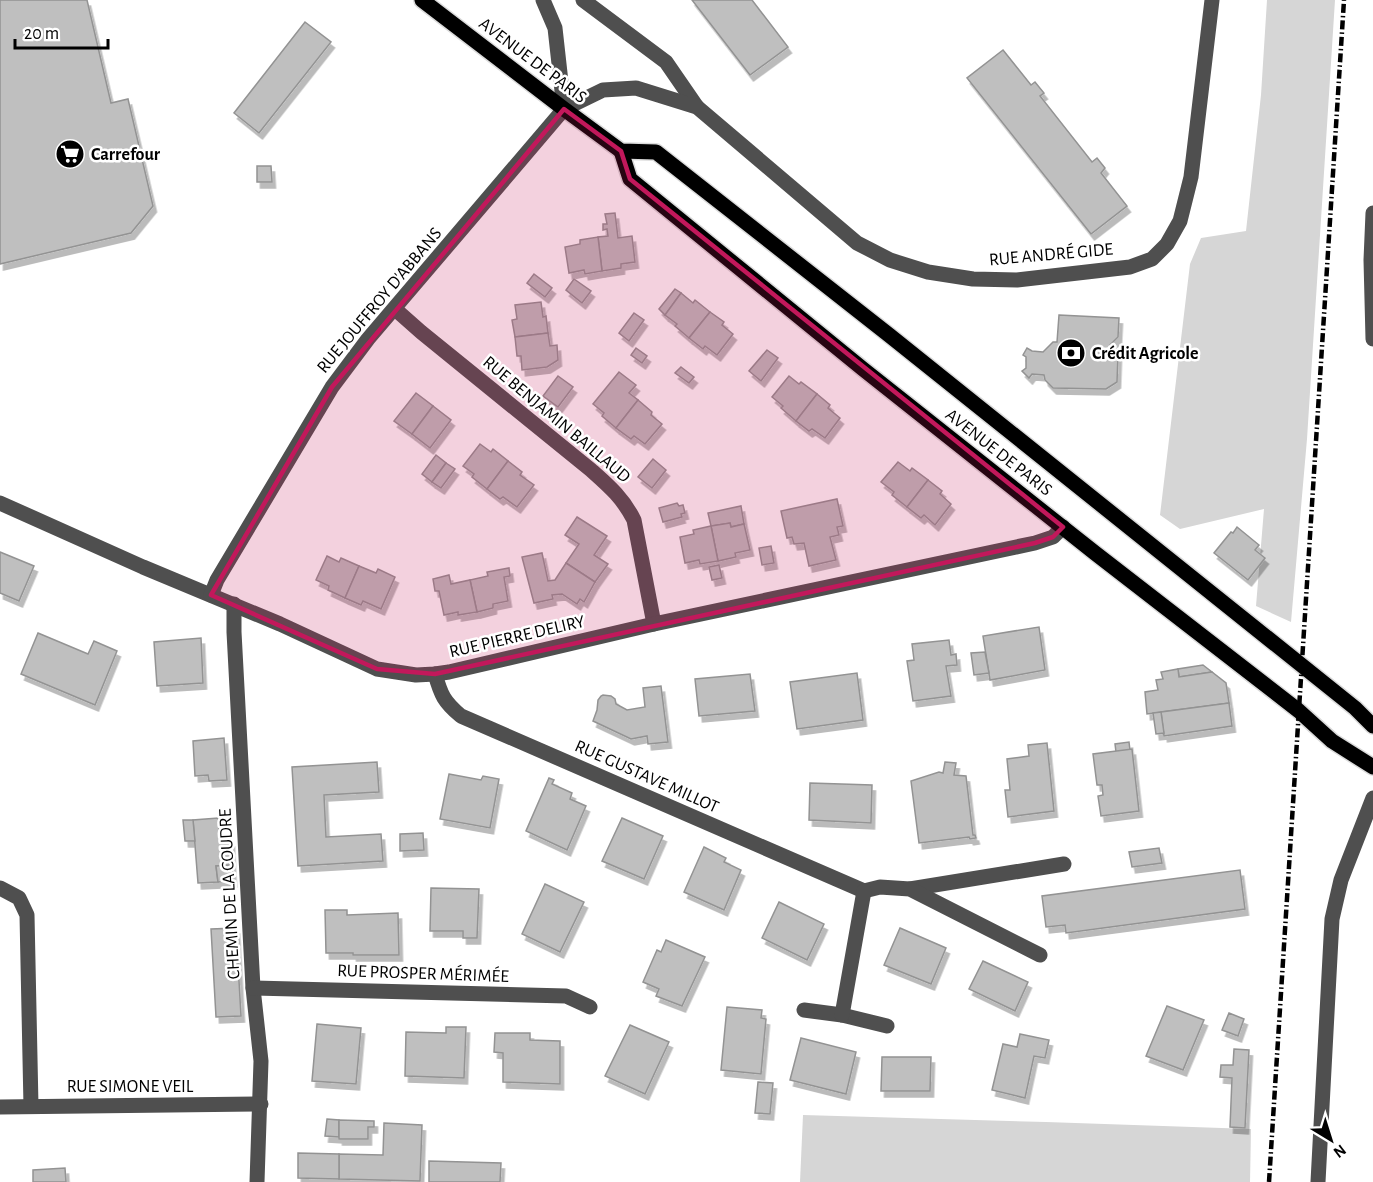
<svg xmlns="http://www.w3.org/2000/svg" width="1373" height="1182" viewBox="0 0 1373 1182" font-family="'Alegreya Sans',sans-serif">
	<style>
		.green { fill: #d6d6d6 }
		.building { fill: #bfbfbf; stroke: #939393; stroke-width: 1.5; filter: url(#shadow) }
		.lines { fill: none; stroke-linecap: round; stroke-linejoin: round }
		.major-casing { stroke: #dbdbdb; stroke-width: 18 }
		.minor { stroke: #4f4f4f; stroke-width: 15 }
		.major { stroke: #000; stroke-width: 15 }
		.rail { stroke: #000; stroke-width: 4.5; stroke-dasharray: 9 3 1.5 3; stroke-linecap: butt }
		.marked { fill: #c2185b; fill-opacity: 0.2; stroke: #c2185b; stroke-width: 4.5; stroke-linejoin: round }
		.labels { text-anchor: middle; stroke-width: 5; stroke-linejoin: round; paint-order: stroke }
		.street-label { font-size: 18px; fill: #000; stroke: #fff }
		.poi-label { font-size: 18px; font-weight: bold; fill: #000; stroke: #fff; text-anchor: start }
	</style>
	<defs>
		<filter id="shadow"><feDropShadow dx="3.5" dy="6" stdDeviation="0" flood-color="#0004"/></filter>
	</defs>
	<rect width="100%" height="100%" fill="#fff"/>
	<!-- green -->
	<g class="green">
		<polygon points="1267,0 1335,0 1307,439 1291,622 1256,606 1264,509 1180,529 1160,515 1190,264 1201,238 1246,231 1261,95"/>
		<polygon points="803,1115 1046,1122 1251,1129 1250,1182 800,1182"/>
	</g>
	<!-- building -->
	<g class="building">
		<polygon points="0,0 87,0 111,103 128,99 153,206 131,233 0,264"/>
		<polygon points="692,0 752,0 788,47 750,75"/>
		<polygon points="305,22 331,42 259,133 234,113"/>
		<polygon points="1003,50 1031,85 1035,82 1044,93 1040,96 1092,162 1097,158 1105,168 1101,173 1127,206 1091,234 967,78"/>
		<polygon points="257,166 271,166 272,182 257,182"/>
		<polygon points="615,213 618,238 632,236 635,262 621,264 621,268 602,271 598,237 608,236 607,229 603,230 603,224 607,224 605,214"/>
		<polygon points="598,237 602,271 585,274 584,270 569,273 565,247 580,244 580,240"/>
		<polygon points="534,274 552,288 545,297 527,283"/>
		<polygon points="574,279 591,291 582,303 566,290"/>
		<polygon points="675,289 681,293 665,315 659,309"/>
		<polygon points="681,293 693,303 695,300 710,312 689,338 675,326 677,324 665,315"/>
		<polygon points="541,302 543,317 546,316 548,333 515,337 512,320 517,319 515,305"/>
		<polygon points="710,312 724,322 722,325 733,334 717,355 705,346 703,349 689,338"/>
		<polygon points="634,313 644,320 629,341 619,333"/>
		<polygon points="1059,315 1119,318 1118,337 1110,345 1118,354 1117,382 1106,389 1053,388 1045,380 1044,375 1032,374 1029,378 1022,371 1026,368 1026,357 1023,355 1027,348 1032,351 1043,352 1053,342 1057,342"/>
		<polygon points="548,333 550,346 557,345 558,360 547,367 522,370 521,356 517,356 515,337"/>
		<polygon points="636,348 647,356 642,363 631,355"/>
		<polygon points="767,350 778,358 761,381 749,371"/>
		<polygon points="681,367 694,377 689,383 675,373"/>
		<polygon points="619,372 636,385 629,393 638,400 616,428 602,416 604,413 593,404"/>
		<polygon points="558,376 573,387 558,407 543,396"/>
		<polygon points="789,376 799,384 801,382 817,394 796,421 781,408 783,406 772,397"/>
		<polygon points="416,393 433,406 412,434 394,421"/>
		<polygon points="817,394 830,405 828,408 840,418 825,438 812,429 809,431 796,421"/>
		<polygon points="638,400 652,412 651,415 662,424 645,444 634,436 631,439 616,428"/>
		<polygon points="433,406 451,420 430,448 412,434"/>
		<polygon points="480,444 491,452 493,449 508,461 487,489 472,477 474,474 463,466"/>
		<polygon points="436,455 446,463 432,482 422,474"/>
		<polygon points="653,459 666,470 652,488 638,477"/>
		<polygon points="508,461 522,472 520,475 534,485 517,507 503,497 500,499 487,489"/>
		<polygon points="898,462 910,471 912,468 928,480 907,507 892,495 894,492 881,482"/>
		<polygon points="446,463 455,469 441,488 432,482"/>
		<polygon points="928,480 942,491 940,494 951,504 935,525 924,515 921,518 907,507"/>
		<polygon points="837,499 843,526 837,527 839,535 830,537 836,560 809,566 804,543 794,544 792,537 787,538 781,511"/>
		<polygon points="677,503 679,506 683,505 685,513 681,514 682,517 663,522 659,508"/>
		<polygon points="741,506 744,524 731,527 730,523 711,526 708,513"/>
		<polygon points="577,517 607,536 594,555 608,564 595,582 566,563 579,544 565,535"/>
		<polygon points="730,523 731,527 744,524 750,550 735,553 736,557 718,561 711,526"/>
		<polygon points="711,526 718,561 700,564 699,560 685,563 680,537 694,534 693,530"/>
		<polygon points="1237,527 1259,545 1255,550 1265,558 1248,580 1214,553 1231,532 1233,533"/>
		<polygon points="771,546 774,563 762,565 759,548"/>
		<polygon points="0,552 34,566 19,601 0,593"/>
		<polygon points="542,553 548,581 555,580 566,563 595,582 584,602 580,599 577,604 562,594 552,595 553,599 534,603 522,557"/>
		<polygon points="327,556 339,562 341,558 359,566 345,598 328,590 329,586 316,580"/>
		<polygon points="719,565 722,578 712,580 709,567"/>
		<polygon points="359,566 376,573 378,569 395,577 381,609 363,601 361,605 345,598"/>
		<polygon points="509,568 510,576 504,577 508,601 493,604 493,608 477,612 470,580 488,576 487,572"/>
		<polygon points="449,575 451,584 470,580 477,612 458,615 458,612 444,615 439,591 435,591 433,579"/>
		<polygon points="1039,627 1045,670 990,680 983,636"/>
		<polygon points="38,633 88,654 94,641 117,651 95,705 21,674"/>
		<polygon points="201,638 203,683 157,686 154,642"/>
		<polygon points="949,640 951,655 956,654 957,665 946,666 951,696 913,701 907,661 914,660 912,644"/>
		<polygon points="985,652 989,673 974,675 971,653"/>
		<polygon points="1203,665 1212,672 1179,677 1178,669"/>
		<polygon points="1178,669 1179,677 1212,672 1226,683 1229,703 1147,714 1145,692 1158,690 1156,680 1163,679 1161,672"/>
		<polygon points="857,673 863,720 797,729 790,682"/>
		<polygon points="750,674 755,711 699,716 695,679"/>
		<polygon points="661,686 668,742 648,744 647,736 631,739 593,721 597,710 598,700 601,696 603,695 611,696 615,699 616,704 627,710 645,707 643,688"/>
		<polygon points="1229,703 1232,726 1164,736 1161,712"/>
		<polygon points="1161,712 1164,733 1156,734 1153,713"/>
		<polygon points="224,738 227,780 209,781 208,775 195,776 193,741"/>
		<polygon points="1129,742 1130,750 1116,752 1115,744"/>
		<polygon points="1047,743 1054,811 1008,817 1005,790 1010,790 1007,759 1029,756 1028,745"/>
		<polygon points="1132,749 1139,811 1101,816 1098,796 1103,795 1102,785 1097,785 1093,754"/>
		<polygon points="377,762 379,792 324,795 326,837 381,834 383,861 298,866 292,767"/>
		<polygon points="945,762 956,763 954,775 966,776 973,835 975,835 976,838 970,839 969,837 919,843 911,781 939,772 943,773"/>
		<polygon points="449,774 481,780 483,776 499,779 490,828 440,819"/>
		<polygon points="549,778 554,780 552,784 572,793 570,799 586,806 567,850 526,831"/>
		<polygon points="810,783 872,785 871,823 809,820"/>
		<polygon points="218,818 220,841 231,841 232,865 216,866 218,882 198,883 193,820"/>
		<polygon points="622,818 663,836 644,879 602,861"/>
		<polygon points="183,820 193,820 195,841 185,841"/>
		<polygon points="423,833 424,850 400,851 400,834"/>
		<polygon points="704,847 726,858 724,862 741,870 724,910 684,892"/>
		<polygon points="1159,848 1162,863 1132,867 1129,852"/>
		<polygon points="232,865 233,881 218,882 216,866"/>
		<polygon points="1240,870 1245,909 1066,933 1065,925 1046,927 1042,896"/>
		<polygon points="545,884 584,902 560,952 522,934"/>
		<polygon points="431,888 479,889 477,938 463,938 463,931 430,931"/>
		<polygon points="779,902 824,924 807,960 762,938"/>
		<polygon points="325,910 347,910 347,915 398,913 399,955 353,955 353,953 326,953"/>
		<polygon points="236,928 241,1016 216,1017 211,929"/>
		<polygon points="900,928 946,948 931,984 884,965"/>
		<polygon points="666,940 705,957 682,1006 656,996 659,989 643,982 657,950 661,952"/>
		<polygon points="983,961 1028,982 1015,1011 969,989"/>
		<polygon points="1167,1006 1204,1020 1183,1070 1146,1056"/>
		<polygon points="727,1007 762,1010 761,1018 766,1019 761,1074 721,1070"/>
		<polygon points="1229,1013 1244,1019 1238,1036 1222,1030"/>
		<polygon points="317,1024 361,1028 356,1084 312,1081"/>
		<polygon points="630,1025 669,1042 645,1094 605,1076"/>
		<polygon points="446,1027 466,1027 464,1078 405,1076 406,1032 446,1033"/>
		<polygon points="495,1033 530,1033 530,1040 560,1041 560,1084 503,1082 503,1053 494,1052"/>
		<polygon points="1020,1034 1049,1040 1045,1058 1034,1056 1025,1098 992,1090 1003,1044 1017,1047"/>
		<polygon points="801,1038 856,1052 846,1094 790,1080"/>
		<polygon points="1234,1049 1249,1050 1245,1128 1230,1127 1232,1078 1220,1077 1221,1065 1233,1065"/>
		<polygon points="882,1057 931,1057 930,1091 881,1091"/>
		<polygon points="758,1082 773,1083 770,1114 755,1113"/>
		<polygon points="327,1119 339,1120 339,1137 325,1136"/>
		<polygon points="339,1120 374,1121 374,1127 368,1127 368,1139 339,1139"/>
		<polygon points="384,1123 422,1125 420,1181 339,1179 339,1154 383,1155"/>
		<polygon points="298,1153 339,1154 339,1179 298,1178"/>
		<polygon points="429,1161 501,1163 500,1182 429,1182"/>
		<polygon points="65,1168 66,1182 33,1182 33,1170"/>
	</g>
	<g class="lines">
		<!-- major casing -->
		<g class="major-casing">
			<g id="major">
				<polyline points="422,0 564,109 621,151 656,152 889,335 1355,708 1373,726"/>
				<polyline points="621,151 630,179 863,369 1095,553 1299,711 1332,741 1373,767"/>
			</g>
		</g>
		<!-- minor -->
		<g class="minor">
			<polyline points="543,0 555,28 564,109"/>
			<polyline points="583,0 666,62 697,107"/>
			<polyline points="1373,213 1371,260 1373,339"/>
			<path d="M 395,309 L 421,332 L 591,470 C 609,486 623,498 634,520 L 654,624"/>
			<polyline points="0,503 143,567 280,624 377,669 416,675 435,674 449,672 654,624 1035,543 1053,537 1063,527"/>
			<polyline points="211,595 217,580 332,387 368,339 564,109 603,90 636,88 697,107 857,243 890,260 928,272 973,279 1017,280 1130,267 1152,259 1167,244 1180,221 1191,177 1212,0"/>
			<polyline points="234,604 234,632 253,988 261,1061 257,1182"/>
			<path d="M 435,674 C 441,695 444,702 461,716 L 864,891"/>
			<polyline points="0,888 19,898 27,915 31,1106"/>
			<polyline points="910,889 1064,864"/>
			<polyline points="864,891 880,887 910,889 1040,955"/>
			<polyline points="253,988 566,996 590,1007"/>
			<polyline points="804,1010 842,1015 887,1026"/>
			<polyline points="842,1015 864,891"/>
			<polyline points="0,1107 261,1104"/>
			<polyline points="1318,1182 1332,919 1341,880 1373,798"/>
		</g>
		<!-- major -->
		<use href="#major" class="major"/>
		<!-- rail -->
		<polyline class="rail" points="1269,1182 1344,0"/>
	</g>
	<!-- marked area -->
	<path class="marked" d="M 564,109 L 621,151 L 630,179 L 1063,527 L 1053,537 L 1035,543 L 435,674 L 377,669 L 211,595 L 332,387 Z"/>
	<!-- icons -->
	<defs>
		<g id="supermarket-disc" transform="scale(1.5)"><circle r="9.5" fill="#000" stroke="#fff"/><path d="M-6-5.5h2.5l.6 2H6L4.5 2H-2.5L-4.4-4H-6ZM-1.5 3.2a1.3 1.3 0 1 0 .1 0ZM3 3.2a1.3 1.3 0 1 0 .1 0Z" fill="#fff"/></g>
		<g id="bank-disc" transform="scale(1.5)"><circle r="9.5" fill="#000" stroke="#fff"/><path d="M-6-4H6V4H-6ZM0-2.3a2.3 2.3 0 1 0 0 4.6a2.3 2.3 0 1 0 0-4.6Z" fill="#fff"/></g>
	</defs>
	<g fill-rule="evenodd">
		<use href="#supermarket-disc" x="70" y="154"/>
		<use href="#bank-disc" x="1071" y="353"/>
	</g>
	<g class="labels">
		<!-- street labels -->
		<g class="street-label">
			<text transform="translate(533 60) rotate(37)" y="6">AVENUE DE PARIS</text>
			<text transform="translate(1051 254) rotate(-5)" y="6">RUE ANDRÉ GIDE</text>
			<text transform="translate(379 300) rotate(-50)" y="6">RUE JOUFFROY D'ABBANS</text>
			<text transform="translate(557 419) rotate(40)" y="6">RUE BENJAMIN BAILLAUD</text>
			<text transform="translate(999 452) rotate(38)" y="6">AVENUE DE PARIS</text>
			<text transform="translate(517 636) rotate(-13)" y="6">RUE PIERRE DELIRY</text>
			<text transform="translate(647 776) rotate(24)" y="6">RUE GUSTAVE MILLOT</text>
			<text transform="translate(229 894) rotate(-93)" y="6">CHEMIN DE LA COUDRE</text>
			<text transform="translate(423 973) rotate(2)" y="6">RUE PROSPER MÉRIMÉE</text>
			<text x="130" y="1092">RUE SIMONE VEIL</text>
		</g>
		<!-- poi labels -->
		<g class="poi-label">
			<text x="91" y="160">Carrefour</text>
			<text x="1092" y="359">Crédit Agricole</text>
		</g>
	</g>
	<!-- north arrow -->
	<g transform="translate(1331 1140) rotate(142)" stroke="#ffffff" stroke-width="4.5" paint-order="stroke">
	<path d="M0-4.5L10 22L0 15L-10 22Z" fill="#000000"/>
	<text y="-9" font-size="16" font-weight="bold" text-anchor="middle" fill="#000000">N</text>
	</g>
	<!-- scale -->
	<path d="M15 39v9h93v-9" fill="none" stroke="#000000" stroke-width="3"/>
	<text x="24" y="39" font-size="18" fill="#000000" stroke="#ffffff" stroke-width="4.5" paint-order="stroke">20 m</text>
</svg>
